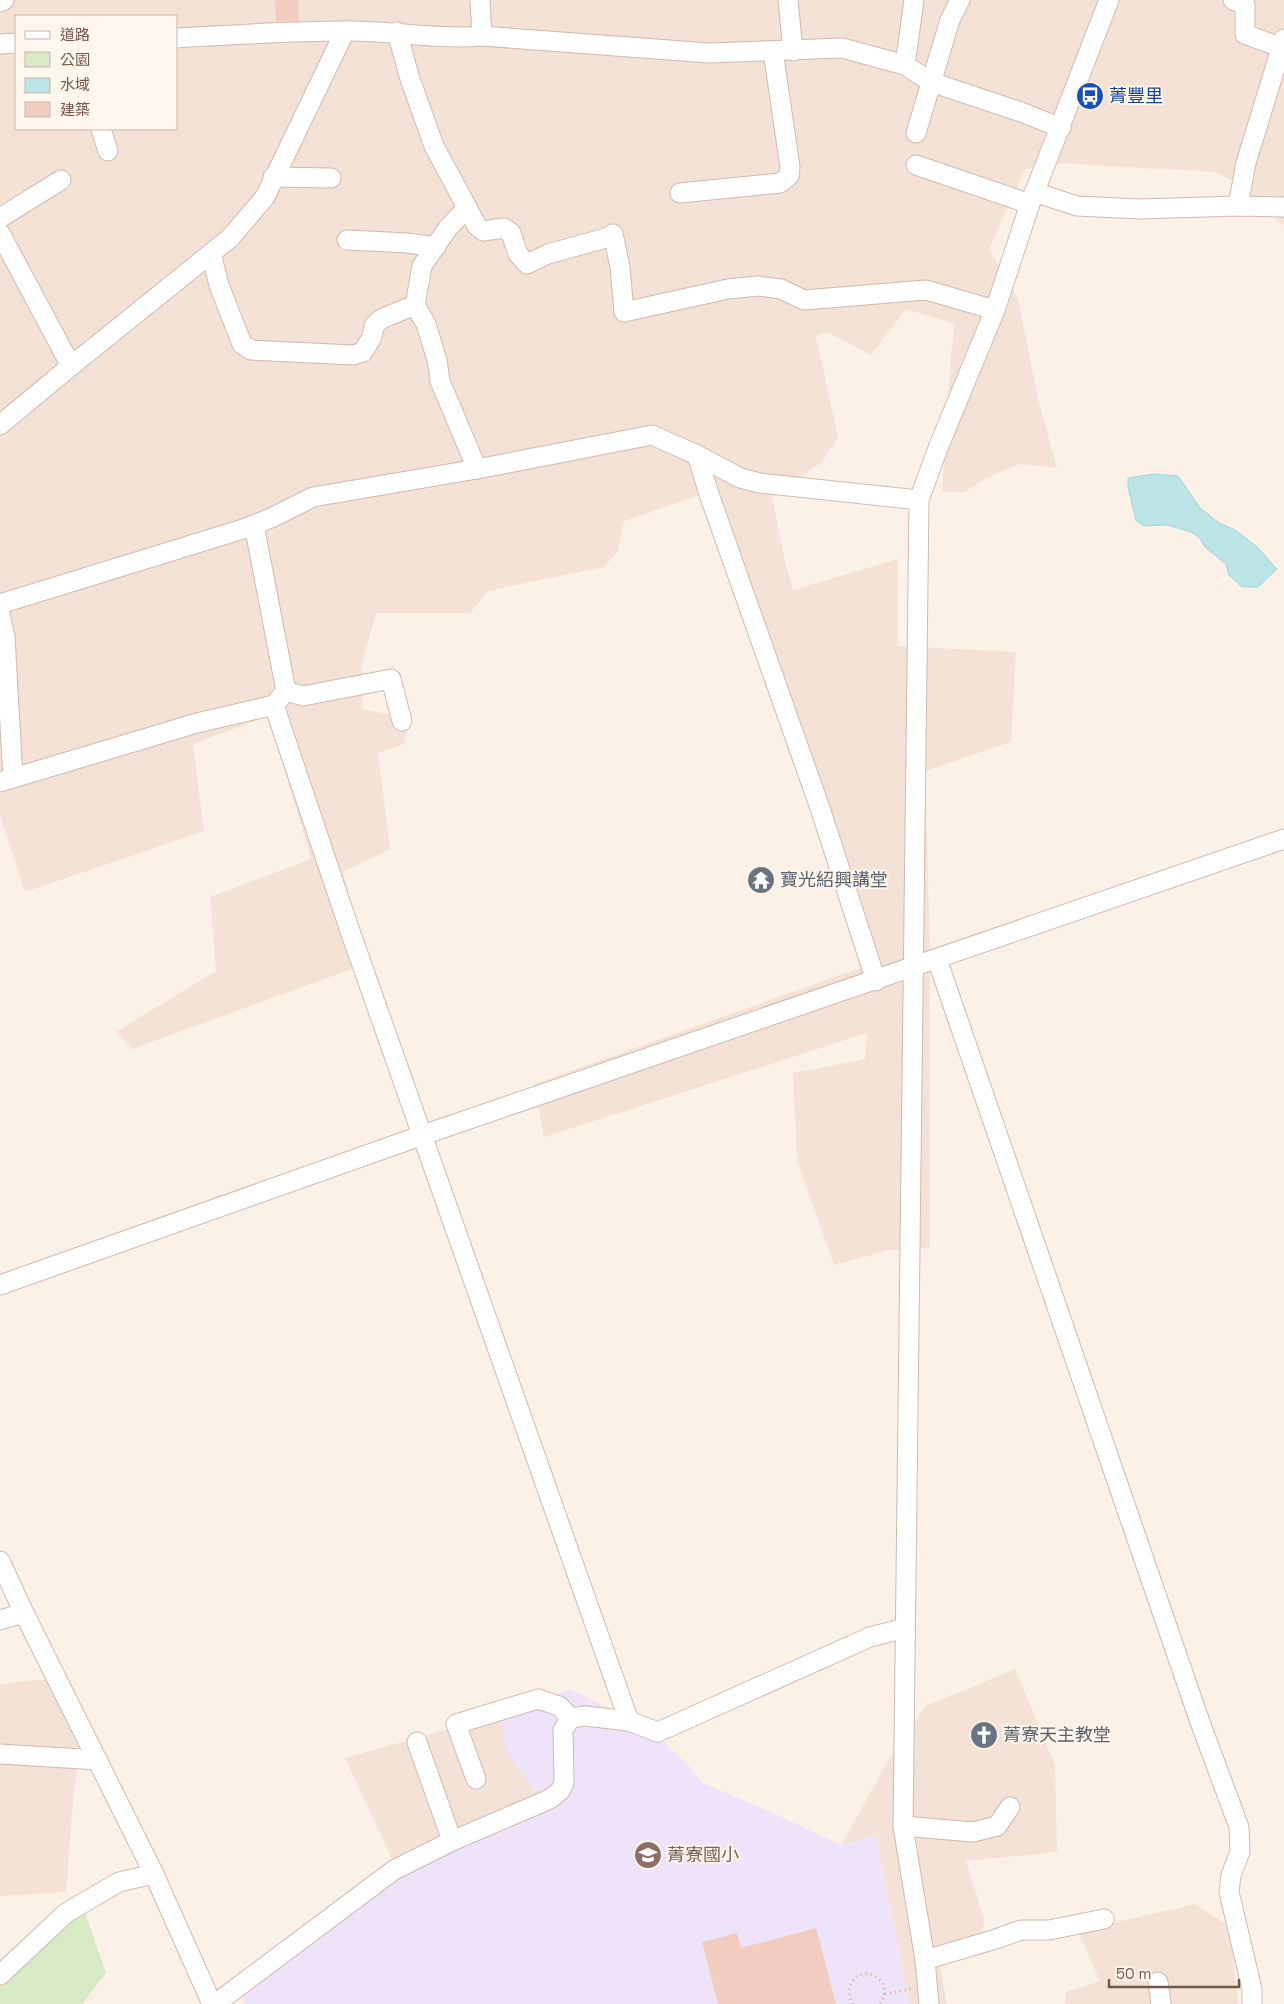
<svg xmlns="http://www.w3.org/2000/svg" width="1284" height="2004" viewBox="0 0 1284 2004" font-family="'Space Grotesk','Noto Sans TC',sans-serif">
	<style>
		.residential { fill: #f3e2d5; fill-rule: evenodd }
		.education { fill: #eee3f8 }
		.green { fill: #d8eac5 }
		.water { fill: #bbe4e5; stroke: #a2d5d7 }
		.building { fill: #f1cdbf }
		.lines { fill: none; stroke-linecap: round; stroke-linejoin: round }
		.minor-casing { stroke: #d0baaf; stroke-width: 21 }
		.path { stroke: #d6b0a2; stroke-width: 3; stroke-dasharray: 1 4; stroke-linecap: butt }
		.minor { stroke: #fff; stroke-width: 19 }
		.labels { text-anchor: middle; stroke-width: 4; stroke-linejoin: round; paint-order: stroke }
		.transit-label { font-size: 18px; fill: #164399; stroke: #fff6ed; text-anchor: start }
		.worship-label { font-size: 18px; fill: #5b616d; stroke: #fff6ed; text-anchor: start }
		.education-label { font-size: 18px; fill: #785e54; stroke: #fff6ed; text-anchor: start }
	</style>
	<rect width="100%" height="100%" fill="#fcf1e7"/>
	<!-- residential -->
	<g class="residential">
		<path d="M 0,0 L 1284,0 L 1284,227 L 1248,190 L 1216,172 L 1056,163 L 1025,169 L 989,249 L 1018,299 L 1038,399 L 1057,468 L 1020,464 L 992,475 L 964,492 L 942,492 L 951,354 L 955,324 L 906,309 L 871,355 L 827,332 L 816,336 L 838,438 L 822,462 L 772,497 L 785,562 L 793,590 L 898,559 L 898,646 L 1016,652 L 1011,742 L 925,771 L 930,951 L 930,1248 L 889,1250 L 834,1265 L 797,1160 L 793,1073 L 865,1059 L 867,1033 L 544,1137 L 534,1084 L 860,968 L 836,879 L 706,493 L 624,521 L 618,551 L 604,567 L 488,591 L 470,613 L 376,613 L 362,663 L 363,709 L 410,719 L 404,744 L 378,753 L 390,849 L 343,872 L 368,963 L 132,1049 L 116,1032 L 216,971 L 210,897 L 311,859 L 269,716 L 193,744 L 204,831 L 25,892 L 0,815 ZM 16,16 L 176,16 L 176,129 L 16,129 Z"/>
		<polygon points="1015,1669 1055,1765 1057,1852 966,1861 984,1919 982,1944 940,1967 947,2004 910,2004 876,1835 841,1845 891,1756 926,1706"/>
		<polygon points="48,1679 83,1740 74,1788 66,1892 0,1896 0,1684"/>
		<polygon points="499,1715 539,1797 395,1865 345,1758"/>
		<polygon points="1195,1904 1230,1927 1238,2004 1065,2004 1066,1992 1100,1981 1078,1931"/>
	</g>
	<!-- education -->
	<polygon class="education" points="570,1689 652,1730 688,1765 703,1783 769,1811 841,1845 876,1835 910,2004 245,2004 241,1995 395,1865 539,1797 507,1752 499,1715"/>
	<!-- green -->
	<polygon class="green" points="81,1901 106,1973 82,2004 0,2004 0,1968"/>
	<!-- water -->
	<polygon class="water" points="1153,474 1178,476 1200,508 1219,523 1235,530 1256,546 1277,569 1258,587 1242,587 1229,575 1226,564 1205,547 1199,537 1191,532 1167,525 1144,526 1136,520 1128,487 1128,478"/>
	<!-- building -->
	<g class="building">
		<polygon points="275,0 298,0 299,21 276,21"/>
		<polygon points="816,1928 836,2004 718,2004 702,1942 737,1933 741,1948"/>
	</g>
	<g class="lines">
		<!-- minor casing -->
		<g class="minor-casing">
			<g id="minor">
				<polyline points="480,0 482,36"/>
				<polyline points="788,0 793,51"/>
				<polyline points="1233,0 1245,5 1245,34 1282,48"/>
				<polyline points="0,2 4,0"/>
				<polyline points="397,32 410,79 434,146 477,226 483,231 504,228 511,233 518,254 527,264 548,254 606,238 613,234 620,267 624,312 728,289 758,286 781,289 804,300 926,290 995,310"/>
				<path d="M 176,38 C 232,35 288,31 344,31 C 390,30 436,40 482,36 L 709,53 L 842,48 L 905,65 L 931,82 L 1021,112 L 1061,128"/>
				<polyline points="0,44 16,43"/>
				<polyline points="905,65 914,0"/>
				<polyline points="101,129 108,151"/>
				<polyline points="916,133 950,20 960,0"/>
				<polyline points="916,165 1030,204"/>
				<polyline points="273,177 331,178"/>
				<polyline points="1034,192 1077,206 1140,209 1238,206 1284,207"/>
				<polyline points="680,193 780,183 789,176 790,167 773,51"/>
				<polyline points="1238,206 1246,163 1284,39"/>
				<polyline points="467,208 448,228 422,266 415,305 426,324 437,360 440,381 477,469"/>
				<polyline points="0,218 61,180"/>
				<polyline points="0,233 71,366"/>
				<polyline points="347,240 408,243 436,247"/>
				<polyline points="211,253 219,285 242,344 251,350 353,355 363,352 372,337 374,326 381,319 415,305"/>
				<polyline points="0,425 71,366 230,238 265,197 345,31"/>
				<polyline points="697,455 710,497 820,808 876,981"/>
				<polyline points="0,604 243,529 271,518 313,497 477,469 652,435 697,455 740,478 760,483 919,500"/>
				<polyline points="0,614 5,637 13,778"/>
				<polyline points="286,691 303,696 391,679 402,721"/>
				<polyline points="274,705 350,931 629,1721 658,1732 870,1637 905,1628"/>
				<polyline points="0,782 197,723 274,705 286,691 254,525"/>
				<polyline points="937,959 1200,1722 1239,1827 1240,1852 1231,1875 1229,1892 1252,1989 1252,2004"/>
				<polyline points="0,1285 423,1135 1284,839"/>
				<polyline points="0,1561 24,1613 154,1874 212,2004"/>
				<polyline points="0,1620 24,1613"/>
				<polyline points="417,1742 452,1841"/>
				<polyline points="0,1754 98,1760"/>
				<polyline points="476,1779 456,1724 538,1699 559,1706 571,1718"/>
				<polyline points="903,1826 973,1832 997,1826 1010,1807"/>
				<polyline points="925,1960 996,1939 1021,1930 1049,1930 1104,1919"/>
				<polyline points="0,1975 66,1913 119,1882 154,1874"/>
				<polyline points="1158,1982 1161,2004"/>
				<polyline points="215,2004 394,1870 452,1841 550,1799 561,1790 564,1782 563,1730 571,1718 585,1716 629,1721"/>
				<polyline points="929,2004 925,1960 903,1826 919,500 938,448 995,310 1030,204 1109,0"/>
			</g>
		</g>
		<!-- path -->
		<g class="path">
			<polyline points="885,1994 911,1989"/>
			<path d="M 853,2004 C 849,1998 848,1993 850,1986 C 859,1961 897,1979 880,2004"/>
		</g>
		<!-- minor -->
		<use href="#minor" class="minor"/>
	</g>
	<!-- icons -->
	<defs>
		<g id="bus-disc" transform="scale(1.4375)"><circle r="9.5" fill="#1a4fb4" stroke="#fff6ed"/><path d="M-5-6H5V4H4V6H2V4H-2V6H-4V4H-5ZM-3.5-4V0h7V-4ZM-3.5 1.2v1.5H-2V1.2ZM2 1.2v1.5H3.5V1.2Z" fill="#fff"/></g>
		<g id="temple-disc" transform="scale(1.4375)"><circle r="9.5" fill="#6b7280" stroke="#fff6ed"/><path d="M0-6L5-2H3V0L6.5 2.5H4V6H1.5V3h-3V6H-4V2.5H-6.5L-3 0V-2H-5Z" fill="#fff"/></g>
		<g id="church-disc" transform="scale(1.4375)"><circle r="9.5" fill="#6b7280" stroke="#fff6ed"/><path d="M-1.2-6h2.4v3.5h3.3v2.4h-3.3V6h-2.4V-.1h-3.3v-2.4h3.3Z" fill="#fff"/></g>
		<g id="school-disc" transform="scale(1.4375)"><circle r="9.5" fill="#8d6e63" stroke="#fff6ed"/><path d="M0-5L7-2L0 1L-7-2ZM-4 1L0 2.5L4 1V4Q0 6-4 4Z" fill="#fff"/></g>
	</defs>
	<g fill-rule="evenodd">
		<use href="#bus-disc" x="1090" y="96"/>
		<use href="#temple-disc" x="761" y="880"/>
		<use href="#church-disc" x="984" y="1735"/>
		<use href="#school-disc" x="648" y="1855"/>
	</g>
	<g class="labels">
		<!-- transit labels -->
		<g class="transit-label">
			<text x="1109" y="102">菁豐里</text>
		</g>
		<!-- worship labels -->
		<g class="worship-label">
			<text x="780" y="886">寶光紹興講堂</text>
			<text x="1003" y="1741">菁寮天主教堂</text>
		</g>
		<!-- education labels -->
		<g class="education-label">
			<text x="667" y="1861">菁寮國小</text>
		</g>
	</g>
	<!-- legend -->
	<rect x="15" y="15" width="162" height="115" fill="#fff6ed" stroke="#c8b6ac"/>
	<rect x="25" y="31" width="25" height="8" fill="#ffffff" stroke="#c8b6ac"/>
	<text x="60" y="40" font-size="15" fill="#75564b">道路</text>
	<rect x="25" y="52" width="25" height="15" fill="#d8eac5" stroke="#c8b6ac"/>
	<text x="60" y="65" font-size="15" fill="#75564b">公園</text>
	<rect x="25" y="78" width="25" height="15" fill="#bbe4e5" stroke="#c8b6ac"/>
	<text x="60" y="90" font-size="15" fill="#75564b">水域</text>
	<rect x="25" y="102" width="25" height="15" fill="#f1cdbf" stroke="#c8b6ac"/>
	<text x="60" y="115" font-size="15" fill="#75564b">建築</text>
	<!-- scale -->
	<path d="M1109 1979v8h130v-8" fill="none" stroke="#75564b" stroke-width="2.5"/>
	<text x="1116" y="1979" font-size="15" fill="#75564b" stroke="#fff6ed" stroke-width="4" paint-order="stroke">50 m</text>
</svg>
